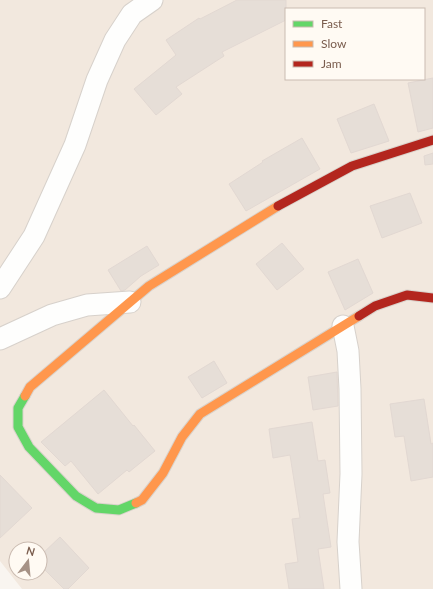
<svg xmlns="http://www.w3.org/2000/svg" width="433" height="589" viewBox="0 0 433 589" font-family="Lato,sans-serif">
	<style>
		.residential { fill: #f2e8de; fill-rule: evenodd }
		.building { fill: #e6ded7; stroke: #e2d8d2 }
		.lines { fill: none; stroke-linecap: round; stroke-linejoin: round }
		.street-casing { stroke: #d7d1cb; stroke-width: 23 }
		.fast-casing { stroke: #d9d2cb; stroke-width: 11 }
		.slow-casing { stroke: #d9d2cb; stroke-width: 11 }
		.jam-casing { stroke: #d9d2cb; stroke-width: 11 }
		.street { stroke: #fefefd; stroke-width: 21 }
		.fast { stroke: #63d668; stroke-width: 9 }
		.slow { stroke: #ff974d; stroke-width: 9 }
		.jam { stroke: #b3261e; stroke-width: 9 }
	</style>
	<rect width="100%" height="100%" fill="#f9f5f0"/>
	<!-- residential -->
	<path class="residential" d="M 0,0 L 433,0 L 433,589 L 22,589 L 0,561 ZM 286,9 L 424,9 L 424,79 L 286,79 ZM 16,549 L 40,549 L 40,573 L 16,573 Z"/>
	<!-- building -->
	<g class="building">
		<polygon points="237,0 286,0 286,20 222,52 224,56 176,87 182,94 156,115 134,89 176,55 166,40 199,18 200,19"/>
		<polygon points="433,78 433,128 418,132 408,83"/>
		<polygon points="374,104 389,141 351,153 337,119"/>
		<polygon points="302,138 320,169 246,211 229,184 263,162 262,161"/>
		<polygon points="433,153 433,164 425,165 424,156"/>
		<polygon points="410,193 422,223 382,238 370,206"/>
		<polygon points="282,243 304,269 277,290 256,264"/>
		<polygon points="147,246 159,265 141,276 125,290 121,291 108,270"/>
		<polygon points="358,259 373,293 345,310 328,272"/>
		<polygon points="214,361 227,383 202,398 188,377"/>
		<polygon points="337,372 338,406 313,410 308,377"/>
		<polygon points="104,390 133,426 134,425 155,451 129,472 127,470 98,494 71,461 65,466 41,442"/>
		<polygon points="424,399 431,444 433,443 433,477 411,481 404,436 395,437 390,404"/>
		<polygon points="312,422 318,461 325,460 330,493 323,494 331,547 318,549 324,589 289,589 285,564 298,562 292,519 300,518 290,455 273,458 269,429"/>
		<polygon points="0,475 32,508 0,538"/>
		<polygon points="60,537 89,568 68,589 64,589 40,565 40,556"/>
	</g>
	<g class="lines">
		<!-- street casing -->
		<g class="street-casing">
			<g id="street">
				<polyline points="0,288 34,236 75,145 97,80 115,40 132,14 152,0"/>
				<polyline points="343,326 348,351 350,389 351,474 348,542 351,589"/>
				<polyline points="0,339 52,315 87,305 130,302"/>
			</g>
		</g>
		<!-- fast casing -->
		<g class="fast-casing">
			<polyline id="fast" points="25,396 18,408 18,427 29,447 76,496 96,508 119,510 136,503"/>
		</g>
		<!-- slow casing -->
		<g class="slow-casing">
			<g id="slow">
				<polyline points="25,396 30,387 149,286 278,206"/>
				<polyline points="136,503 142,500 163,473 182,437 200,414 359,316"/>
			</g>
		</g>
		<!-- jam casing -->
		<g class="jam-casing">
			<g id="jam">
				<polyline points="278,206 352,166 433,140"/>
				<polyline points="359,316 375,306 407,295 433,298"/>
			</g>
		</g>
		<!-- street -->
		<use href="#street" class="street"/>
		<!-- fast -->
		<use href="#fast" class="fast"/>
		<!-- slow -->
		<use href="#slow" class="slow"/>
		<!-- jam -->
		<use href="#jam" class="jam"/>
	</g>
	<!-- legend -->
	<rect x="285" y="8" width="140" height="72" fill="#fffaf3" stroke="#cabbb1"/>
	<rect x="293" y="21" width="20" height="6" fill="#63d668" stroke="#cabbb1"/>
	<text x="321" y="28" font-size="12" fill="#7a5c4d">Fast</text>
	<rect x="293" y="41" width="20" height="6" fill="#ff974d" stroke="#cabbb1"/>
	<text x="321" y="48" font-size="12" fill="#7a5c4d">Slow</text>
	<rect x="293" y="61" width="20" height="6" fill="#b3261e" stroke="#cabbb1"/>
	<text x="321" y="68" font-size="12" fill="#7a5c4d">Jam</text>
	<!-- north arrow -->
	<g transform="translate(28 561) rotate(16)"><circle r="19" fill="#fffaf3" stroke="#cabbb1"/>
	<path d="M0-3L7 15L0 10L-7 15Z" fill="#a69286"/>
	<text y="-6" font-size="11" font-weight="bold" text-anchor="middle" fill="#7a5c4d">N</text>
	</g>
</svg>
